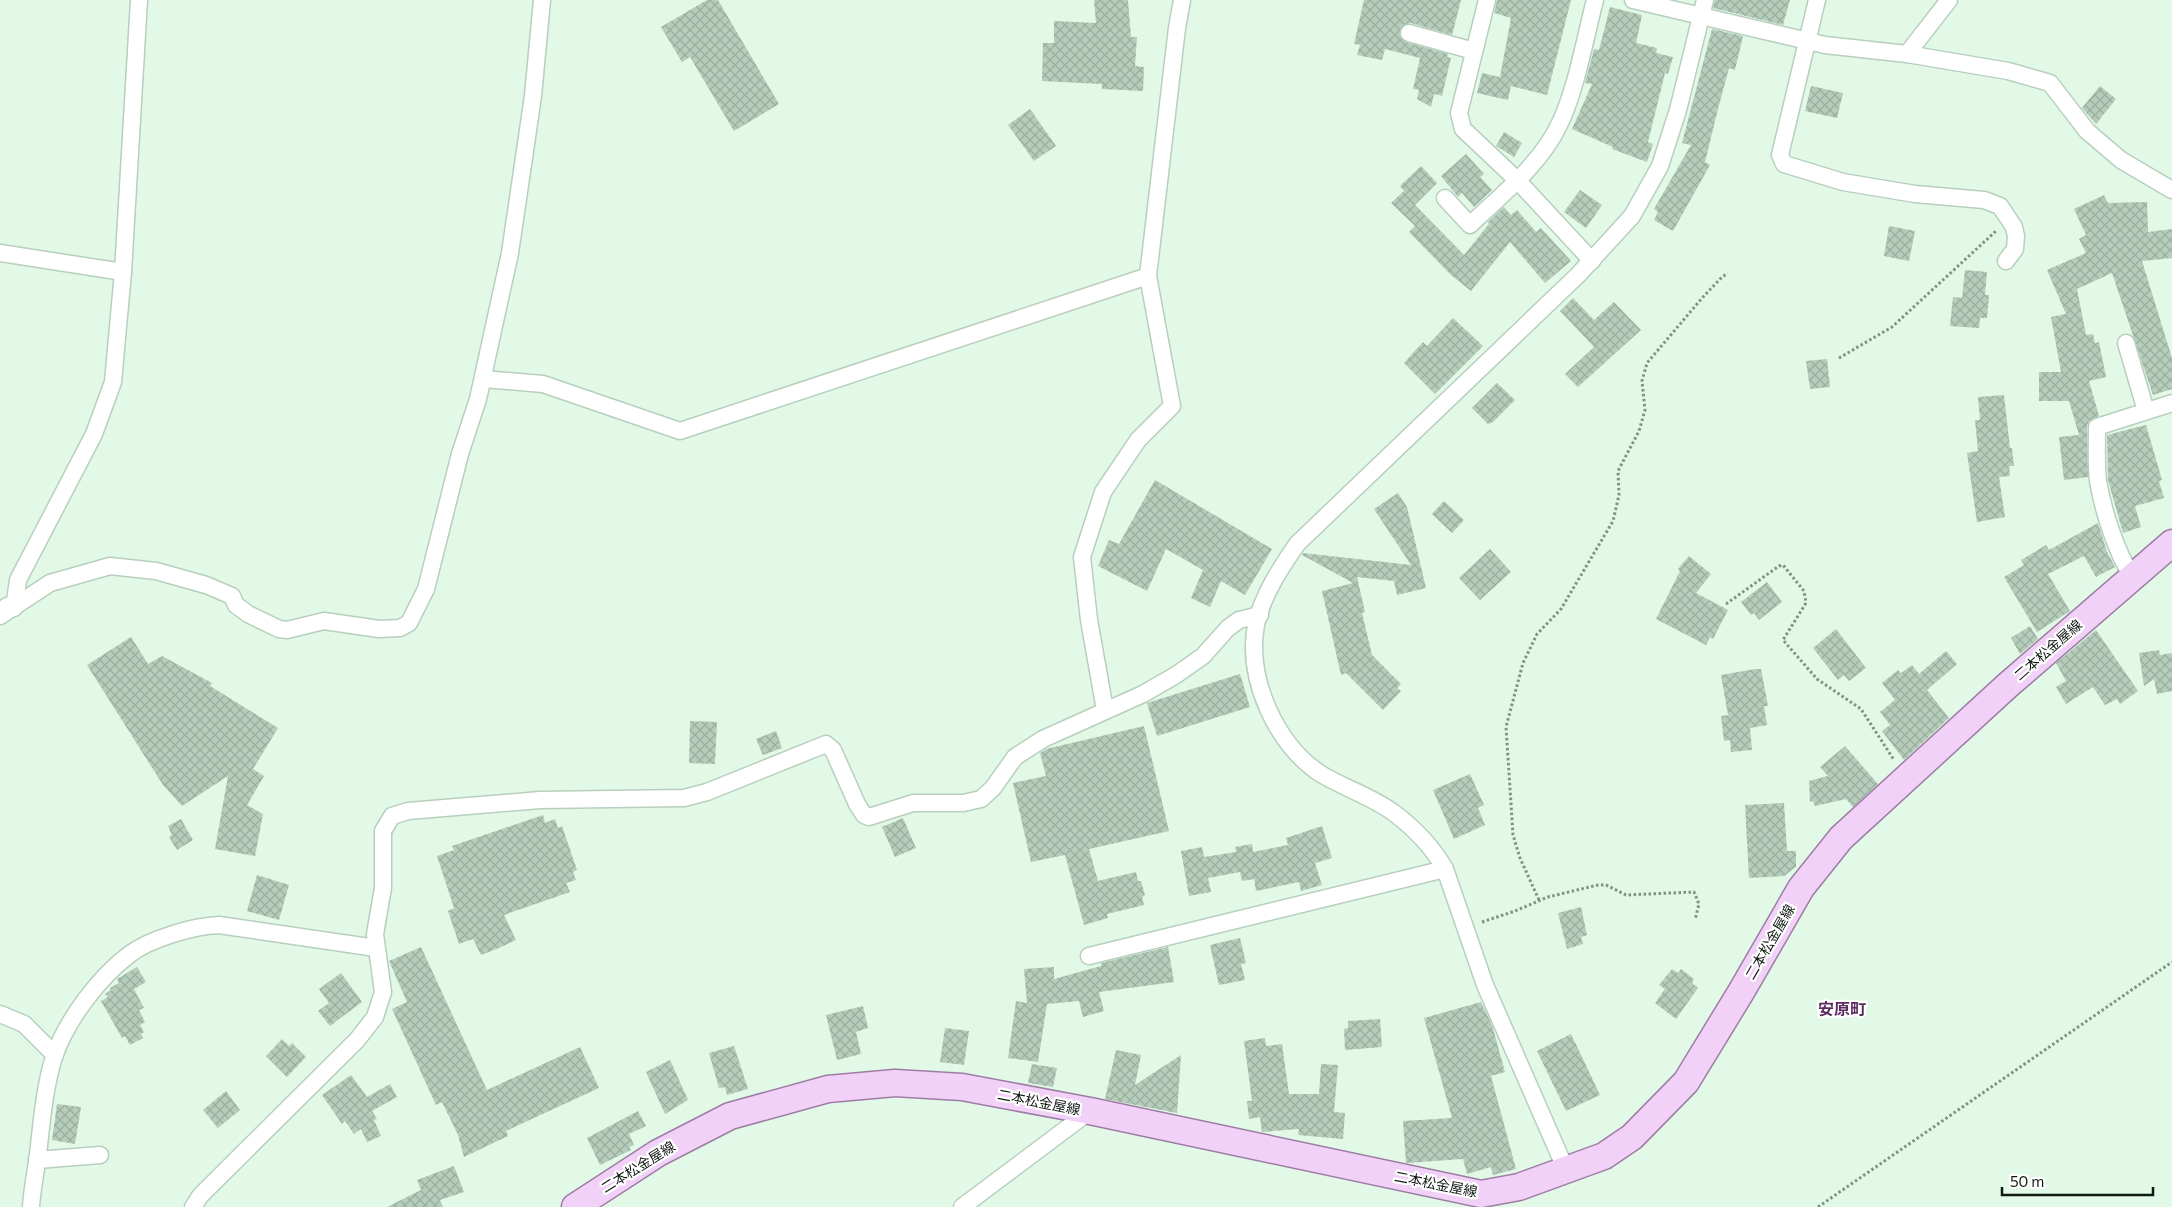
<svg xmlns="http://www.w3.org/2000/svg" width="2172" height="1207" viewBox="0 0 2172 1207" font-family="Commissioner,'Noto Sans JP',sans-serif">
	<style>
		.building { fill: url(#building-cross-hatch) }
		.lines { fill: none; stroke-linecap: round; stroke-linejoin: round }
		.minor-casing { stroke: #b8cfbd; stroke-width: 19 }
		.primary-casing { stroke: #9e7da4; stroke-width: 29 }
		.path { stroke: #819285; stroke-width: 3; stroke-dasharray: 2.5 2.5; stroke-linecap: butt }
		.minor { stroke: #fff; stroke-width: 16 }
		.primary { stroke: #f2d1f8; stroke-width: 26 }
		.labels { text-anchor: middle; stroke-width: 4.5; stroke-linejoin: round; paint-order: stroke }
		.street-label { font-size: 14px; fill: #101812; stroke: #fff }
		.quarter-label { font-size: 16px; font-weight: bold; fill: #5a2d61; stroke: #fff }
	</style>
	<defs>
		<pattern id="building-cross-hatch" width="8" height="8" patternUnits="userSpaceOnUse" patternTransform="scale(1.25)"><rect width="8" height="8" fill="#b6cdbb"/><path d="M0 0l8 8M0 8l8-8" fill="none" stroke="#9bafa0"/></pattern>
	</defs>
	<rect width="100%" height="100%" fill="#e1f9e6"/>
	<!-- building -->
	<g class="building">
		<polygon points="707,0 718,0 779,104 734,131 690,57 682,62 661,27"/>
		<polygon points="1094,0 1128,0 1131,37 1137,37 1135,66 1144,67 1143,91 1102,89 1102,84 1042,81 1043,43 1054,43 1054,21 1096,23"/>
		<polygon points="1364,0 1461,0 1452,35 1411,23 1406,24 1400,30 1400,36 1406,42 1448,54 1447,57 1451,58 1442,96 1434,94 1431,107 1417,99 1419,90 1413,89 1420,58 1385,49 1382,60 1357,55 1360,45 1354,44"/>
		<polygon points="1497,0 1571,0 1547,95 1511,86 1508,100 1477,93 1482,73 1500,77 1511,18 1494,13"/>
		<polygon points="1715,0 1790,0 1783,25 1713,8"/>
		<polygon points="1610,7 1642,15 1636,43 1657,48 1656,53 1673,57 1668,74 1665,73 1648,142 1653,144 1647,162 1612,149 1613,147 1572,129 1592,84 1585,83 1594,49 1599,50"/>
		<polygon points="1712,29 1743,36 1735,70 1729,68 1718,109 1705,162 1710,165 1673,231 1654,220 1658,212 1654,209 1691,145 1682,143"/>
		<polygon points="1811,86 1843,93 1837,118 1805,111"/>
		<polygon points="2100,86 2116,99 2096,124 2082,108"/>
		<polygon points="1030,109 1056,146 1034,161 1008,125"/>
		<polygon points="1504,132 1522,143 1514,157 1496,146"/>
		<polygon points="1466,154 1484,174 1480,177 1492,190 1474,207 1462,193 1458,197 1441,176"/>
		<polygon points="1421,166 1437,183 1415,205 1464,255 1489,224 1488,222 1504,207 1511,215 1517,210 1536,232 1541,228 1571,261 1545,283 1510,242 1471,291 1451,275 1409,232 1415,226 1391,203 1404,191 1400,186"/>
		<polygon points="1580,190 1602,205 1586,228 1564,212"/>
		<polygon points="2104,195 2108,203 2147,202 2148,232 2172,229 2172,258 2142,261 2172,358 2172,389 2153,395 2112,273 2077,289 2086,335 2093,334 2095,343 2099,342 2106,377 2089,381 2099,416 2089,421 2087,426 2088,477 2064,480 2059,437 2079,435 2069,401 2039,401 2039,372 2061,372 2051,317 2066,314 2047,270 2086,253 2079,239 2086,235 2074,209"/>
		<polygon points="1889,226 1915,231 1909,261 1884,256"/>
		<polygon points="1965,270 1987,272 1985,295 1989,295 1987,318 1980,318 1979,328 1950,326 1953,297 1962,298"/>
		<polygon points="1573,298 1594,320 1614,302 1641,330 1578,387 1565,374 1594,347 1560,311"/>
		<polygon points="1453,318 1483,346 1435,394 1404,363 1423,342 1427,346"/>
		<polygon points="1827,359 1830,387 1810,389 1806,361"/>
		<polygon points="1497,383 1515,400 1493,422 1488,424 1472,408"/>
		<polygon points="2004,395 2010,448 2012,448 2014,466 2009,466 2010,476 1999,477 2005,517 1977,522 1967,453 1978,451 1975,420 1980,420 1978,397"/>
		<polygon points="2146,425 2162,480 2159,481 2164,498 2135,506 2141,527 2123,533 2108,480 2107,435"/>
		<polygon points="1155,480 1272,549 1245,595 1221,581 1210,607 1191,598 1203,570 1166,549 1147,591 1098,566 1109,540 1119,544"/>
		<polygon points="1398,493 1407,507 1426,588 1397,595 1394,581 1357,577 1365,612 1362,613 1372,655 1401,684 1397,688 1401,691 1383,710 1346,673 1341,675 1322,591 1353,583 1302,555 1303,553 1411,565 1374,509"/>
		<polygon points="1444,501 1464,520 1452,533 1432,514"/>
		<polygon points="2098,523 2107,552 2115,567 2096,577 2084,556 2048,574 2070,611 2037,632 2004,577 2024,565 2021,560 2046,545 2049,550"/>
		<polygon points="1490,549 1511,572 1480,600 1459,578"/>
		<polygon points="1689,556 1711,574 1696,593 1728,610 1713,639 1710,637 1706,645 1656,619 1680,571 1678,569"/>
		<polygon points="1767,582 1782,602 1759,620 1754,613 1751,615 1741,602"/>
		<polygon points="2030,626 2038,639 2020,654 2011,638"/>
		<polygon points="1836,629 1866,668 1849,681 1844,675 1838,680 1813,648"/>
		<polygon points="2096,630 2138,691 2120,704 2117,699 2105,705 2093,687 2066,704 2056,687 2066,681 2056,663"/>
		<polygon points="131,637 148,664 162,656 212,683 210,686 278,728 253,769 264,776 247,805 263,814 255,856 215,849 228,776 182,806 163,785 87,665"/>
		<polygon points="2159,650 2160,655 2172,653 2172,691 2157,694 2154,679 2144,686 2139,653"/>
		<polygon points="1946,651 1957,664 1927,690 1949,718 1904,760 1882,731 1890,725 1880,712 1895,700 1882,683 1898,670 1901,673 1912,665 1919,674"/>
		<polygon points="1755,669 1761,669 1768,706 1764,706 1767,725 1750,728 1752,750 1731,752 1730,740 1724,741 1721,716 1728,715 1721,675"/>
		<polygon points="1240,674 1250,707 1157,736 1147,703"/>
		<polygon points="690,721 717,722 715,764 689,763"/>
		<polygon points="1144,726 1169,831 1089,849 1098,881 1136,872 1138,881 1141,881 1145,895 1142,897 1144,905 1107,914 1108,918 1084,925 1065,855 1031,862 1013,783 1046,776 1040,753 1046,749"/>
		<polygon points="776,731 782,748 763,755 756,739"/>
		<polygon points="1845,746 1878,784 1853,807 1846,799 1815,806 1813,801 1810,802 1809,781 1828,776 1820,767"/>
		<polygon points="1470,774 1484,805 1478,808 1485,825 1454,839 1433,790"/>
		<polygon points="1784,803 1787,851 1796,851 1796,867 1784,876 1749,878 1745,805"/>
		<polygon points="543,815 545,823 555,819 558,828 562,826 577,870 573,872 576,880 566,883 570,892 504,915 516,940 499,948 481,955 473,939 459,944 448,911 454,908 437,856 454,850 452,846"/>
		<polygon points="903,818 916,848 895,857 882,827"/>
		<polygon points="181,819 193,840 177,850 169,837 172,835 168,826"/>
		<polygon points="1322,826 1332,858 1315,863 1322,885 1301,891 1299,882 1256,891 1254,879 1242,881 1240,872 1208,878 1211,892 1189,896 1181,851 1202,847 1204,857 1236,852 1235,847 1252,844 1253,852 1288,845 1286,838"/>
		<polygon points="257,875 289,885 279,920 247,911"/>
		<polygon points="1581,907 1587,935 1581,937 1583,944 1567,949 1558,913"/>
		<polygon points="1240,938 1246,963 1241,964 1245,980 1219,985 1210,945"/>
		<polygon points="421,947 487,1090 580,1047 599,1088 506,1131 508,1136 464,1157 458,1135 442,1102 436,1105 392,1009 407,1002 389,961"/>
		<polygon points="1168,947 1174,982 1099,992 1104,1011 1083,1017 1079,1001 1047,1004 1038,1062 1008,1058 1016,1001 1027,1003 1024,969 1054,967 1054,979 1101,966 1101,963"/>
		<polygon points="137,967 146,982 134,989 144,1008 139,1010 145,1022 140,1025 144,1032 141,1034 143,1038 130,1045 125,1036 122,1038 101,1001 108,997 105,994 111,990 110,988 119,983 117,979"/>
		<polygon points="1672,969 1678,973 1681,969 1694,979 1692,983 1698,988 1676,1019 1655,1003 1665,989 1659,985"/>
		<polygon points="341,973 362,1002 330,1026 318,1011 329,1003 319,989"/>
		<polygon points="1481,1002 1492,1025 1505,1072 1491,1076 1516,1169 1493,1175 1491,1167 1467,1174 1463,1159 1406,1163 1403,1121 1452,1118 1424,1018"/>
		<polygon points="863,1006 868,1028 856,1032 861,1054 837,1060 826,1015"/>
		<polygon points="1380,1019 1382,1047 1345,1050 1344,1029 1348,1028 1348,1021"/>
		<polygon points="945,1028 969,1031 964,1065 940,1062"/>
		<polygon points="1571,1034 1600,1095 1566,1111 1537,1051"/>
		<polygon points="1265,1038 1266,1046 1282,1044 1289,1094 1319,1094 1321,1064 1338,1065 1334,1112 1345,1113 1343,1139 1298,1135 1299,1129 1262,1132 1260,1117 1249,1119 1247,1101 1252,1101 1244,1041"/>
		<polygon points="282,1039 289,1046 292,1043 306,1057 287,1077 266,1056"/>
		<polygon points="734,1046 748,1089 727,1095 725,1087 719,1088 709,1053"/>
		<polygon points="1116,1050 1141,1055 1135,1085 1181,1055 1177,1113 1105,1099"/>
		<polygon points="670,1060 688,1100 665,1114 646,1072"/>
		<polygon points="1032,1064 1057,1068 1053,1087 1028,1083"/>
		<polygon points="351,1075 367,1097 390,1084 397,1097 372,1111 377,1119 374,1120 381,1136 367,1142 361,1129 354,1134 345,1121 342,1124 322,1095"/>
		<polygon points="226,1091 240,1110 218,1128 203,1110"/>
		<polygon points="57,1104 81,1107 75,1144 52,1140"/>
		<polygon points="638,1111 646,1126 629,1134 634,1145 629,1147 631,1150 600,1165 587,1138"/>
		<polygon points="454,1166 464,1192 440,1200 443,1207 387,1207 421,1190 417,1180"/>
	</g>
	<g class="lines">
		<!-- minor casing -->
		<g class="minor-casing">
			<g id="minor">
				<polyline points="1487,0 1459,113 1463,129 1517,180 1592,261"/>
				<polyline points="1633,0 1825,45 1907,54 2008,71 2050,83 2087,131 2121,160 2172,190"/>
				<polyline points="1817,0 1780,155 1784,164 1843,182 1915,194 1984,200 2000,206 2014,227 2016,236 2015,249 2006,261"/>
				<polyline points="1409,33 1474,51"/>
				<polyline points="1907,54 1949,0"/>
				<path d="M 1445,198 L 1470,225 C 1501,195 1540,165 1559,125 C 1576,91 1585,38 1595,0"/>
				<polyline points="0,253 123,272"/>
				<polyline points="2126,343 2146,411"/>
				<polyline points="483,379 543,384 680,431 1148,276"/>
				<path d="M 2132,576 C 2116,552 2103,510 2098,481 C 2096,464 2097,444 2097,427 L 2172,403"/>
				<polyline points="7,606 14,608 18,580 94,434 113,382 123,272 139,0"/>
				<polyline points="0,616 50,583 110,566 156,571 206,585 232,596 236,605 248,614 279,629 287,630 324,621 379,629 400,628 409,623 426,589 460,454 478,399 510,253 533,96 542,0"/>
				<polyline points="1105,710 1089,620 1082,557 1103,492 1138,440 1172,406 1148,276 1177,28 1182,0"/>
				<polyline points="1089,956 1445,869"/>
				<polyline points="0,1014 24,1024 55,1055"/>
				<polyline points="37,1160 100,1155"/>
				<path d="M 1566,1170 L 1485,985 L 1445,869 C 1433,848 1414,828 1394,813 C 1373,797 1344,788 1321,774 C 1276,745 1246,678 1256,625 C 1262,596 1280,569 1297,544 L 1578,275 L 1632,216 L 1660,166 L 1678,110 L 1705,0"/>
				<path d="M 31,1207 C 32,1189 36,1172 38,1154 C 42,1121 44,1089 54,1057 C 66,1021 99,977 130,954 C 150,939 193,926 219,925 L 376,948"/>
				<polyline points="193,1207 200,1196 357,1040 375,1017 383,992 375,934 383,888 383,831 392,816 408,811 540,800 684,798 707,792 826,744 833,750 857,804 864,815 869,817 913,803 963,803 981,799 993,788 1015,757 1043,739 1143,694 1176,675 1203,656 1228,628 1239,620 1260,615"/>
				<polyline points="962,1207 1090,1111"/>
			</g>
		</g>
		<!-- primary casing -->
		<g class="primary-casing">
			<polyline id="primary" points="575,1207 658,1153 730,1116 828,1089 895,1083 962,1087 1090,1111 1481,1194 1519,1187 1604,1156 1632,1137 1686,1082 1741,992 1801,888 1841,838 2008,685 2172,543"/>
		</g>
		<!-- path -->
		<g class="path">
			<polyline points="1839,358 1892,327 1996,231"/>
			<polyline points="1726,604 1779,566 1783,565 1804,591 1806,603 1783,640 1817,679 1861,709 1894,760"/>
			<polyline points="1539,900 1520,858 1513,835 1506,727 1523,663 1537,634 1561,609 1613,521 1619,495 1618,471 1639,431 1645,410 1642,381 1647,363 1703,297 1723,276 1728,274"/>
			<polyline points="1482,922 1515,911 1548,897 1598,885 1606,885 1626,895 1694,892 1699,904 1695,920"/>
			<polyline points="1818,1207 2172,962"/>
		</g>
		<!-- minor -->
		<use href="#minor" class="minor"/>
		<!-- primary -->
		<use href="#primary" class="primary"/>
	</g>
	<g class="labels">
		<!-- street labels -->
		<g class="street-label">
			<text transform="translate(2048 650) rotate(-41)" y="5">二本松金屋線</text>
			<text transform="translate(1770 942) rotate(-60)" y="5">二本松金屋線</text>
			<text transform="translate(1039 1102) rotate(11)" y="5">二本松金屋線</text>
			<text transform="translate(638 1167) rotate(-32)" y="5">二本松金屋線</text>
			<text transform="translate(1436 1184) rotate(11)" y="5">二本松金屋線</text>
		</g>
		<!-- quarter labels -->
		<g class="quarter-label">
			<text x="1842" y="1015">安原町</text>
		</g>
	</g>
	<!-- scale -->
	<path d="M2002 1187v8h151v-8" fill="none" stroke="#101812" stroke-width="2.5"/>
	<text x="2010" y="1187" font-size="15" fill="#101812" stroke="#ffffff" stroke-width="4" paint-order="stroke">50 m</text>
</svg>
